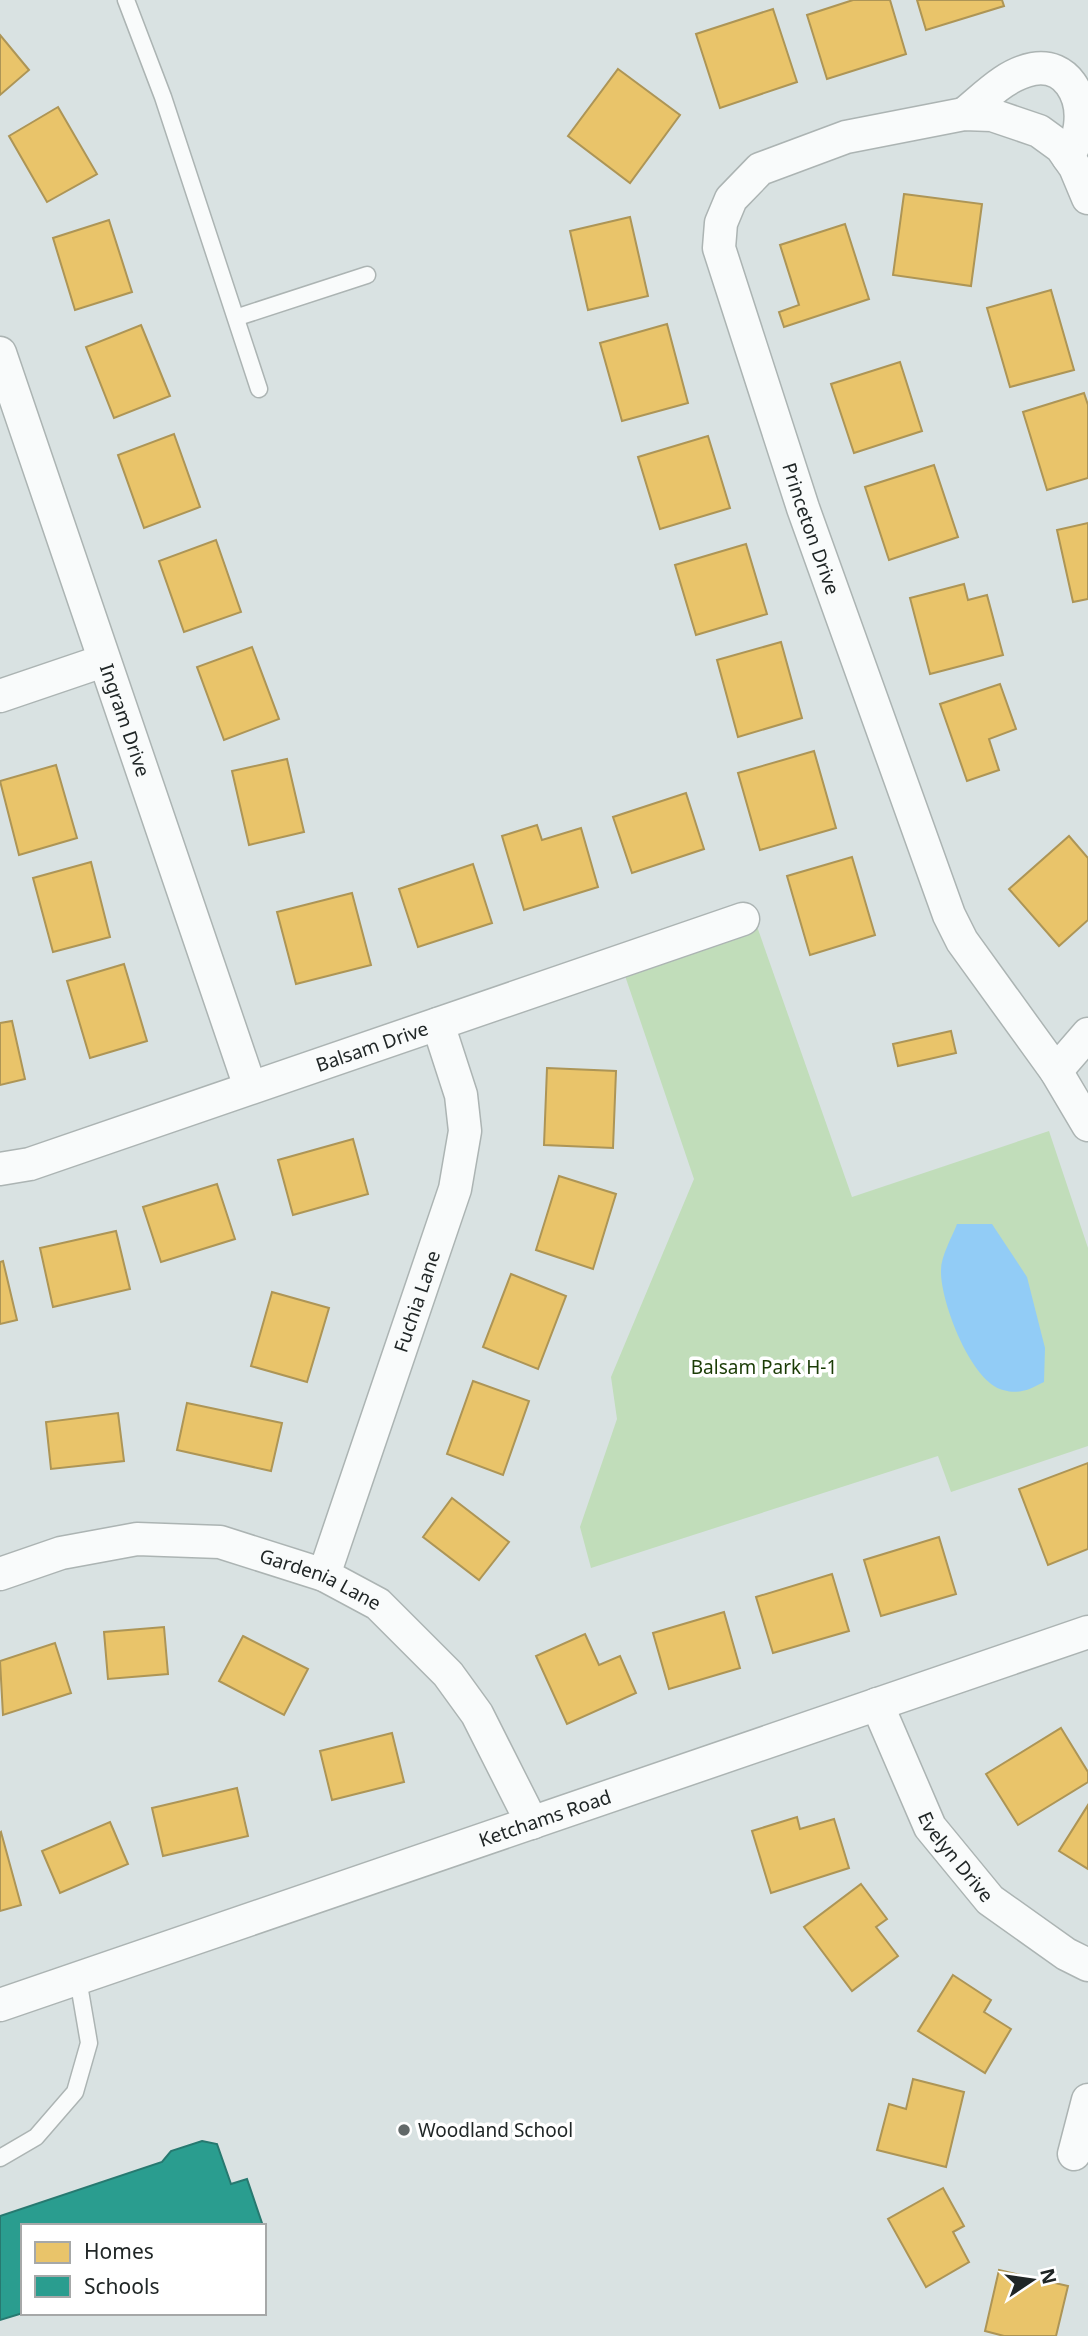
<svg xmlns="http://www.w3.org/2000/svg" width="1088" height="2336" viewBox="0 0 1088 2336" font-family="'Noto Sans',sans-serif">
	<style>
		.green { fill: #c1ddba }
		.water { fill: #92ccf6 }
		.homes { fill: #e9c46a; stroke: #ad9556; stroke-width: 2 }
		.schools { fill: #2a9d8f; stroke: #277970; stroke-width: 2 }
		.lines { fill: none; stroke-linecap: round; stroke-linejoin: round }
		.service-casing { stroke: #acb4b3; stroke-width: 19 }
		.minor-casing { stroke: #acb4b3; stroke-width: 35 }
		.service { stroke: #f9fbfb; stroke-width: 16 }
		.minor { stroke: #f9fbfb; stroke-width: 32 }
		.poi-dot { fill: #616868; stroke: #fff; stroke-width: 2.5 }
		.labels { text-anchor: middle; stroke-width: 7; stroke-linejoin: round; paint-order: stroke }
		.street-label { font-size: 19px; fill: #202626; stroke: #fff }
		.park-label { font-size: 19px; fill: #1b3c06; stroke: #fff }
		.poi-label { font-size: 19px; fill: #202626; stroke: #fff; text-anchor: start }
	</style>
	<rect width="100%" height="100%" fill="#d9e2e2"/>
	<!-- green -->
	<polygon class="green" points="753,915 852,1197 1049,1131 1088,1248 1088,1446 951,1492 938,1456 591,1568 580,1527 617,1419 611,1377 694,1179 620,961"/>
	<!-- water -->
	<path class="water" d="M 957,1224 L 992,1224 L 1027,1277 L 1045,1348 L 1044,1382 C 1030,1389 1020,1395 1003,1390 C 971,1382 940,1301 941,1270 C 941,1256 952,1237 957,1224 Z"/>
	<!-- homes -->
	<g class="homes">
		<polygon points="853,0 890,0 906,54 827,79 807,15"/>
		<polygon points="917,0 1002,0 1004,6 926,30"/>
		<polygon points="773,9 797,82 720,108 696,34"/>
		<polygon points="0,35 29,70 0,95"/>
		<polygon points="618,69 680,115 630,183 568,136"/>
		<polygon points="58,107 97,174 47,202 9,136"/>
		<polygon points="904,194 982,204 971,286 893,275"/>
		<polygon points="630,217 648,296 588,310 570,231"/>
		<polygon points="109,220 132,292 75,310 53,238"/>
		<polygon points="845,224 869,299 784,327 779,312 799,305 780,245"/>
		<polygon points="1051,290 1074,370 1010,387 987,308"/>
		<polygon points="667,324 688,403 622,421 600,343"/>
		<polygon points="141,325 170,396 114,418 86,347"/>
		<polygon points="900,362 922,431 854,453 831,384"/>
		<polygon points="1084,393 1088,405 1088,478 1047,490 1023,412"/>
		<polygon points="174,434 200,507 144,528 118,455"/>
		<polygon points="708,436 730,508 660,529 638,457"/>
		<polygon points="934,465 958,537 889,560 865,487"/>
		<polygon points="1088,523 1088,599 1073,602 1057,530"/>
		<polygon points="216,540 241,612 184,632 159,561"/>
		<polygon points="746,544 767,614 696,635 675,565"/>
		<polygon points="964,584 968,600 987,595 1003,655 930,674 910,598"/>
		<polygon points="781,642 802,718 738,737 717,660"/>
		<polygon points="252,647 279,719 224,740 197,667"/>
		<polygon points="1000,684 1016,729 989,739 999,770 967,781 940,704"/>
		<polygon points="814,751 836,828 760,850 738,773"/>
		<polygon points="287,759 304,832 249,845 232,771"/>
		<polygon points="56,765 77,838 19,855 0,781"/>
		<polygon points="686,793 704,849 632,873 613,817"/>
		<polygon points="537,825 542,840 581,828 598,887 524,910 502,836"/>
		<polygon points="1069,836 1088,858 1088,920 1059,946 1009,889"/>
		<polygon points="852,857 875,935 810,955 787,876"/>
		<polygon points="91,862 110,937 53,952 33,878"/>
		<polygon points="473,864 492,923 418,947 399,889"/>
		<polygon points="352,893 371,965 296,984 277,912"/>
		<polygon points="124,964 147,1041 90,1058 67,981"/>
		<polygon points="12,1021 25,1079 0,1085 0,1023"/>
		<polygon points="951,1031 956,1053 898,1066 893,1044"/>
		<polygon points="547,1068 616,1071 613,1148 544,1145"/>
		<polygon points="353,1139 368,1194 293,1215 278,1160"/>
		<polygon points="559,1176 616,1194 593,1269 536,1250"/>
		<polygon points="217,1184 235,1239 161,1262 143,1207"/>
		<polygon points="116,1231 130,1289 53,1307 40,1248"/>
		<polygon points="3,1261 17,1320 0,1324 0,1262"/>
		<polygon points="511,1274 566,1296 538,1369 483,1347"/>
		<polygon points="272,1292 329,1308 307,1382 251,1366"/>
		<polygon points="473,1381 529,1401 503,1475 447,1454"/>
		<polygon points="187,1403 282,1423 271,1471 177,1450"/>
		<polygon points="118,1413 124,1461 51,1469 46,1422"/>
		<polygon points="1088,1463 1088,1549 1048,1565 1019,1489"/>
		<polygon points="452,1498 509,1542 479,1580 423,1537"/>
		<polygon points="939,1537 956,1594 881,1616 864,1560"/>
		<polygon points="832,1574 849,1631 773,1653 756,1597"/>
		<polygon points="724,1612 740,1668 669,1689 653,1633"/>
		<polygon points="164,1627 168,1674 108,1679 104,1632"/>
		<polygon points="585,1634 599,1665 620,1656 636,1693 567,1724 536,1656"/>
		<polygon points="243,1636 308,1669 284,1715 219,1681"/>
		<polygon points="55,1643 71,1693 3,1715 0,1661"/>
		<polygon points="1061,1728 1088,1772 1088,1782 1018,1825 986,1774"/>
		<polygon points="392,1733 404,1782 332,1800 320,1751"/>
		<polygon points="237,1788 248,1836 163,1856 152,1808"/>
		<polygon points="1088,1805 1088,1869 1059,1851"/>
		<polygon points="797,1817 800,1829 834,1819 849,1868 771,1893 752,1831"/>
		<polygon points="110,1822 128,1864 60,1893 42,1851"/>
		<polygon points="1,1832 21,1905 0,1911 0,1833"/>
		<polygon points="861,1884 887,1919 876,1927 898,1956 852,1991 804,1927"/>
		<polygon points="953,1975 991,2000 984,2012 1011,2029 985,2073 918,2031"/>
		<polygon points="913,2079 964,2092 946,2167 877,2150 889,2104 906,2109"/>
		<polygon points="943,2188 964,2226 953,2232 969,2262 926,2287 888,2219"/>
		<polygon points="999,2270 1068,2286 1056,2336 1004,2336 985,2331"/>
	</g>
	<!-- schools -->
	<polygon class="schools" points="202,2141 217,2144 231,2184 247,2179 263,2226 23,2226 23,2313 0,2320 0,2216 162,2162 171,2151"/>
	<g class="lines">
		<!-- service casing -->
		<g class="service-casing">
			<g id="service">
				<polyline points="126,0 163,97 259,389"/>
				<polyline points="238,317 367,275"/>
				<polyline points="0,2158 36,2137 75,2092 89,2043 78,1979"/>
			</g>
		</g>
		<!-- minor casing -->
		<g class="minor-casing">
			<g id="minor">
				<path d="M 964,114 C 985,97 1006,74 1033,69 C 1067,63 1084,96 1080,126 C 1079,137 1073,148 1068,157"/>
				<path id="s1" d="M 1088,198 L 1075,167 L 1061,147 L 1039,131 L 992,115 L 964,114 L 846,137 L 760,169 L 731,199 L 721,223 L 719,248 L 803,508 L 949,915 L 962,941 L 1056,1071 L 1088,1125"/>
				<path id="s2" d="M 0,353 L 250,1087"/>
				<polyline points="0,696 103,661"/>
				<polyline points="1056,1071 1088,1034"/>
				<path id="s3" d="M 0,1169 L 30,1164 L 743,919"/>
				<path id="s4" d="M 0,1574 L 61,1553 L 137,1539 L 220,1542 L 324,1575 L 378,1604 L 448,1674 L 477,1714 L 532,1823"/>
				<path id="s5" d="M 324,1575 L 455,1189 L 465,1131 L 461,1095 L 438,1024"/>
				<path id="s6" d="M 877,1704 L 930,1827 L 990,1900 L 1066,1954 L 1088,1965"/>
				<path id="s7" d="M 0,2005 L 1088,1632"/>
				<polyline points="1074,2154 1088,2100"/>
			</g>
		</g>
		<!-- service -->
		<use href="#service" class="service"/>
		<!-- minor -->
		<use href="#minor" class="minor"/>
	</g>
	<!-- markers -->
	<circle class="poi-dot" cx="404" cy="2130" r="7"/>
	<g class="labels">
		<!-- street labels -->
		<g class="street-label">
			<text dy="7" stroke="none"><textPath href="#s1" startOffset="763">Princeton Drive</textPath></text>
			<text dy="7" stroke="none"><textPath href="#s2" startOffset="388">Ingram Drive</textPath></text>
			<text dy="7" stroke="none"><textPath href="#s3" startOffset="392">Balsam Drive</textPath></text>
			<text dy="7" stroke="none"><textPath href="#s5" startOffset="289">Fuchia Lane</textPath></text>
			<text dy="7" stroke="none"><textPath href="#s4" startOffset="332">Gardenia Lane</textPath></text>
			<text dy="7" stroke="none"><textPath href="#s7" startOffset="576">Ketchams Road</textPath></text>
			<text dy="7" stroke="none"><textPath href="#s6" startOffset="173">Evelyn Drive</textPath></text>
		</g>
		<!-- park labels -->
		<g class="park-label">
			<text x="764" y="1374">Balsam Park H-1</text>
		</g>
		<!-- poi labels -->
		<g class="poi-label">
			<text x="418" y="2137">Woodland School</text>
		</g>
	</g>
	<!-- legend -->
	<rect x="21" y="2224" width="245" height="91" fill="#ffffff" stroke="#a6a8a8" stroke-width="2"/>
	<rect x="35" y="2242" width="35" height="21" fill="#e9c46a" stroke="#a6a8a8" stroke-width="2"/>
	<text x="84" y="2259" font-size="21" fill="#202626">Homes</text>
	<rect x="35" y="2276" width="35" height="21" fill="#2a9d8f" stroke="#a6a8a8" stroke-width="2"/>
	<text x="84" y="2294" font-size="21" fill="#202626">Schools</text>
	<!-- north arrow -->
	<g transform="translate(1032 2280) rotate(77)" stroke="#ffffff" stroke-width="5" paint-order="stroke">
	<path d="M0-5L12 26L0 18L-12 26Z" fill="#202626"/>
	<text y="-10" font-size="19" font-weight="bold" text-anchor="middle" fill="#202626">N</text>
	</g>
</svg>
